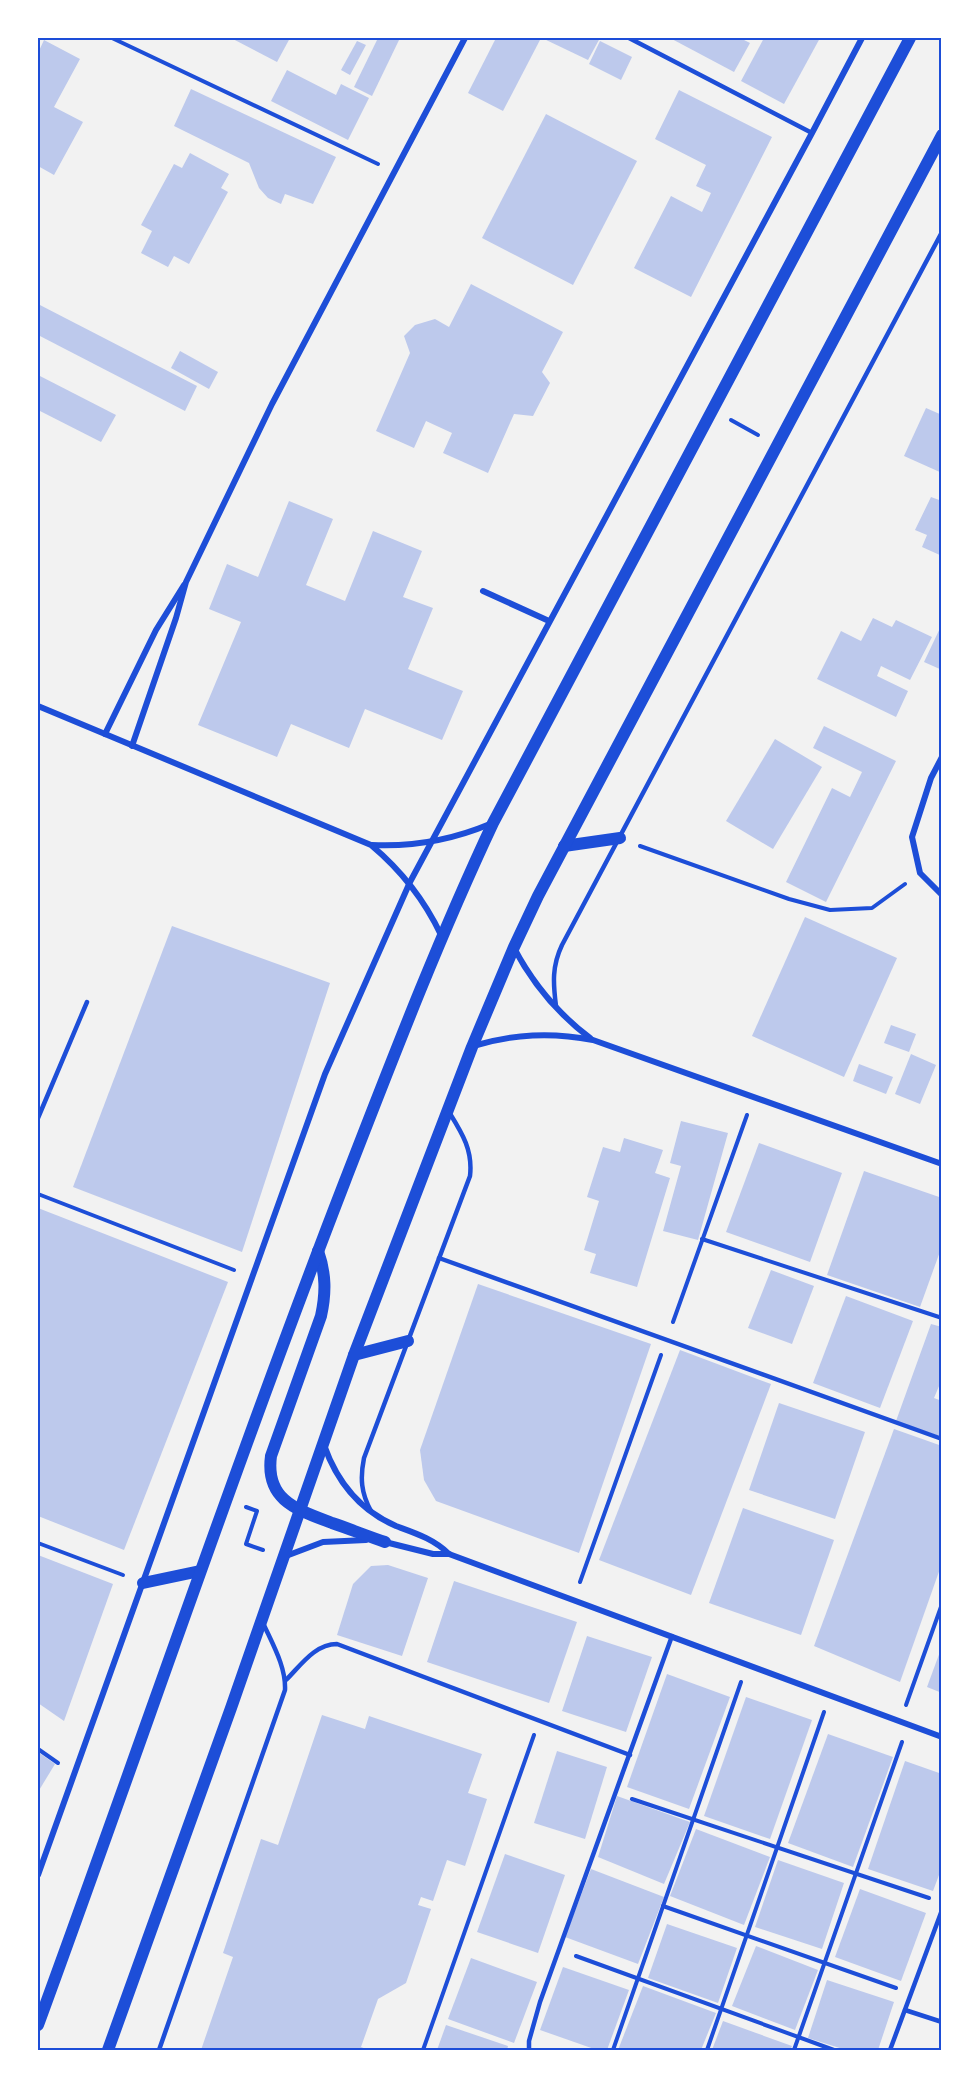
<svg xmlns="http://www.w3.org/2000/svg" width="979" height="2088" viewBox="0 0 979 2088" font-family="'Fira Sans',sans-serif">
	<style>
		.building { fill: #bdc9ec }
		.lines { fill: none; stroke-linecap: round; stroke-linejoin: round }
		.path { stroke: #1d4ed8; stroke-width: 4 }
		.service { stroke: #1d4ed8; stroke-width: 4.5 }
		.minor { stroke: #1d4ed8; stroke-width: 6 }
		.secondary { stroke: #1d4ed8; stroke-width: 12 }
		.neatline { fill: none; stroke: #1d4ed8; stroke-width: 2 }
	</style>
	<rect width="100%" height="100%" fill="#f2f2f2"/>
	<!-- building -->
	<g class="building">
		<polygon points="231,38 290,38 277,62"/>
		<polygon points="378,38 400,38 372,96 354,87"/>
		<polygon points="496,38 541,38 503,111 468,93"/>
		<polygon points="542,38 600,38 588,60"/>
		<polygon points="670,38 740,38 750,43 734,72"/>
		<polygon points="764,38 820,38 784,104 741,81"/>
		<polygon points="44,40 80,59 54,107 83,122 54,175 38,166 38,53"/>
		<polygon points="357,41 366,45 350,75 341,70"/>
		<polygon points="600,41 632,57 621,80 589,64"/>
		<polygon points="287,70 336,95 341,84 369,98 348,140 271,101"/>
		<polygon points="191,89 336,157 313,204 285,194 281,204 268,198 259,188 249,163 174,126"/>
		<polygon points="679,90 772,137 691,297 634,268 671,196 702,212 711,193 696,186 706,165 655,139"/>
		<polygon points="546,114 637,161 573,285 482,238"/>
		<polygon points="190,153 229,174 221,188 228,192 189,264 174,256 168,267 141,253 152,231 141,225 174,164 182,168"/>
		<polygon points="471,284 563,332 542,372 550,383 533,416 514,414 488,473 443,453 452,433 426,421 414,448 376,431 410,353 404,336 415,325 435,319 449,327"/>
		<polygon points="38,304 197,386 185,411 38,335"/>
		<polygon points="180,351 218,372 209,389 171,368"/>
		<polygon points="38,375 116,415 101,442 38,410"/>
		<polygon points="926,408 942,415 942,473 904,456"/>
		<polygon points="931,497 942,501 942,556 922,547 927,535 915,530"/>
		<polygon points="289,501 333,519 306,585 345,601 373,531 422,551 403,597 433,608 408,669 463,691 442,740 365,709 349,748 291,724 277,757 198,725 241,622 209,609 227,564 258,577"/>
		<polygon points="873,618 892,627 896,620 932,637 910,680 881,666 877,676 908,691 896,717 817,679 841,631 861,641"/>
		<polygon points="942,624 942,670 924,662"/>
		<polygon points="824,726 896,761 826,902 786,882 832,788 850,797 862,772 813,748"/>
		<polygon points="775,739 822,767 773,849 726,821"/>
		<polygon points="805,917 897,958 844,1077 752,1036"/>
		<polygon points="172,926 330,983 242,1252 73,1187"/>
		<polygon points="891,1025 916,1034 909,1052 884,1043"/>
		<polygon points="911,1054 936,1065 920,1104 895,1094"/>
		<polygon points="859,1064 893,1077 886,1094 853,1081"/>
		<polygon points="681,1121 728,1133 698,1240 663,1231 681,1166 670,1163"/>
		<polygon points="624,1138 663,1150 655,1173 670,1178 637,1287 590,1273 596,1254 584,1250 599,1201 587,1197 603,1147 620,1152"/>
		<polygon points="759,1143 842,1173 810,1262 726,1232"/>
		<polygon points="864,1171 942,1198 942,1246 920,1307 827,1275"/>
		<polygon points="38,1208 228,1282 124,1550 38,1516"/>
		<polygon points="771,1270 814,1286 792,1344 748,1328"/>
		<polygon points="478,1284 651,1344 579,1553 436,1501 424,1480 420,1450"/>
		<polygon points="846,1296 913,1321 880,1408 813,1383"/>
		<polygon points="931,1324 942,1327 942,1379 934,1398 942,1401 942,1437 896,1421"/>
		<polygon points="680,1350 771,1384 691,1595 599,1560"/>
		<polygon points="779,1403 865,1432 835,1519 749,1490"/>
		<polygon points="894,1429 942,1446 942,1563 900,1682 814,1646"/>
		<polygon points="743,1508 834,1540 801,1635 709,1603"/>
		<polygon points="38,1555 113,1584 64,1721 38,1703"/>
		<polygon points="388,1565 428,1578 402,1656 337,1635 353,1584 371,1566"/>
		<polygon points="454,1581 577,1622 549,1703 427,1662"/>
		<polygon points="587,1636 652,1657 626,1732 562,1711"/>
		<polygon points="941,1649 942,1649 942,1693 927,1687"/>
		<polygon points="667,1674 730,1697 689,1809 627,1787"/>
		<polygon points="746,1697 812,1720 770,1839 704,1816"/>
		<polygon points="322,1715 365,1729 369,1716 482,1754 468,1793 487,1799 465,1866 447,1860 433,1901 421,1897 418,1905 431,1909 406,1983 378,1999 361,2047 369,2050 201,2050 233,1957 223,1953 261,1839 278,1845"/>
		<polygon points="828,1734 893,1757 853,1867 788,1843"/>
		<polygon points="557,1751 607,1767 585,1839 534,1823"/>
		<polygon points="38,1752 55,1764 38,1792"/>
		<polygon points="905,1761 942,1774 942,1867 933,1891 868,1869"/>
		<polygon points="617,1796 690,1822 664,1884 598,1857"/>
		<polygon points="696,1829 770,1857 744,1925 670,1896"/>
		<polygon points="505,1854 565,1875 538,1953 477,1932"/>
		<polygon points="778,1860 844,1883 822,1949 755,1927"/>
		<polygon points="591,1869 664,1897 638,1964 565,1937"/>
		<polygon points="860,1889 926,1913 901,1981 835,1957"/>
		<polygon points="667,1924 737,1948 718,2003 648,1978"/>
		<polygon points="756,1946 818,1970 795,2030 732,2006"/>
		<polygon points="471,1958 537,1982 514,2043 448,2019"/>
		<polygon points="563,1967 629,1990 607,2050 597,2050 540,2030"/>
		<polygon points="827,1980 894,2002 878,2050 846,2050 808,2038"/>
		<polygon points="643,1986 716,2013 701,2050 618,2050"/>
		<polygon points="723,2021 792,2046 790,2050 712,2050"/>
		<polygon points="446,2025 508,2046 507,2050 437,2050"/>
	</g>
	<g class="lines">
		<!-- path -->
		<g class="path">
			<polyline points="112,38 378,164"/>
			<polyline points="731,420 758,435"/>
			<polyline points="640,846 789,899 830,910 872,908 905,884"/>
			<polyline points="38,1194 234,1270"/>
			<polyline points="702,1239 942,1318"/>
			<polyline points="673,1322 747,1115"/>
			<polyline points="246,1507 257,1511 246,1544 263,1550"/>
			<polyline points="38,1543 123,1575"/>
			<polyline points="580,1582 661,1355"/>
			<polyline points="906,1705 942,1604"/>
			<polyline points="38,1749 58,1763"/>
			<polyline points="632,1799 929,1898"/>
			<polyline points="663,1906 896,1988"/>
			<polyline points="576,1956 834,2050"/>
			<polyline points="423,2050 534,1735"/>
			<polyline points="613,2050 741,1682"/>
			<polyline points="707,2050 824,1712"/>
			<polyline points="794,2050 902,1742"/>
		</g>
		<!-- service -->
		<g class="service">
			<polyline points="629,38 812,133"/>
			<path d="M 556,1006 C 553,983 552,966 562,945 L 942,232"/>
			<polyline points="38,1118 87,1002"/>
			<polyline points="439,1258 942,1439"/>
			<path d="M 371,1511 C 361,1493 360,1478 364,1458 L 470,1176 C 473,1150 462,1133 449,1112"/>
			<path d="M 286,1680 C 301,1665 315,1644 337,1644 L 630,1755"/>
			<polyline points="905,2010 942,2022"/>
			<path d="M 159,2050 L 285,1690 C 286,1667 273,1645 263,1623"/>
			<polyline points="529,2050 529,2041 540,2002 672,1636"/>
			<polyline points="890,2050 942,1910"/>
		</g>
		<!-- minor -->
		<g class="minor">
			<polyline points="483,591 549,621"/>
			<path d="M 38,706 L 371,845 C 402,871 424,899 441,935"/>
			<polyline points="105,734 156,630 184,585"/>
			<polyline points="132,746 176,618 186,582 272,404 465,38"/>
			<polyline points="942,757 931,778 912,837 920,873 942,895"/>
			<path d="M 372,845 C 414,847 452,840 490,824"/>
			<path d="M 514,948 C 533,984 557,1013 590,1038"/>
			<path d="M 473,1046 C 514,1034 551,1032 593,1040 L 942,1164"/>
			<path d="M 324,1445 C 337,1482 359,1510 396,1526 C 415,1533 434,1539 449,1554 L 942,1737"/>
			<polyline points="385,1542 433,1554 449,1554"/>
			<polyline points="286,1556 323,1542 366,1540"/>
			<polyline points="38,1875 325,1074 410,882 812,133 862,38"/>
		</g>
		<!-- secondary -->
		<g class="secondary">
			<polyline points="564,846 620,838"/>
			<path d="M 318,1251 C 326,1274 326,1293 321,1316 L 271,1456 C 265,1501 298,1510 332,1523 C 350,1529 367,1536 385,1542"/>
			<polyline points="354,1355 408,1341"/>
			<polyline points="143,1583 200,1571"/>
			<path d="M 38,2025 C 141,1744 237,1460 345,1181 C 392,1060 438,940 493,823 L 910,38"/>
			<polyline points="108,2050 231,1708 354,1355 472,1047 514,947 538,896 942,135"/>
		</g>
	</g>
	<!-- border -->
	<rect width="979" height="2088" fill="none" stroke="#ffffff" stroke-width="78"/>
	<rect x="39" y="39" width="901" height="2010" class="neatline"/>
</svg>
